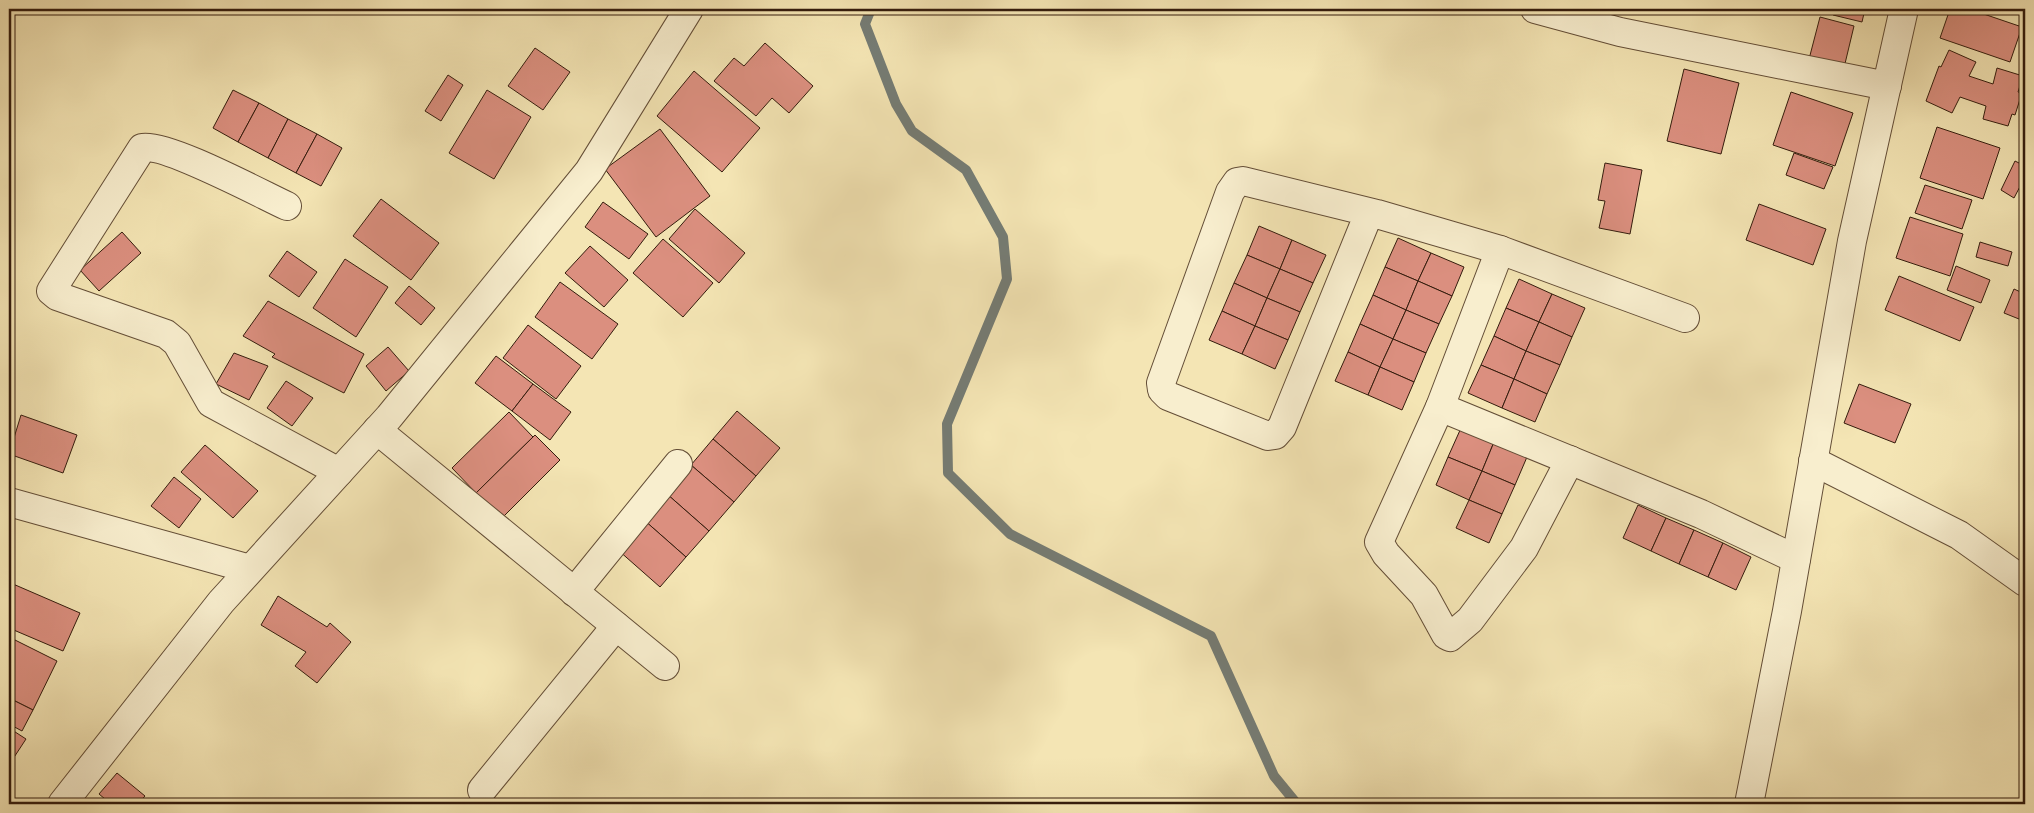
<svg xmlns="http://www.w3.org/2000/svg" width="2034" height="813" viewBox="0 0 2034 813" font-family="'Libre Caslon Text',serif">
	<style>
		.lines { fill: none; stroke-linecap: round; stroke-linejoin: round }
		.stream { stroke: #757c74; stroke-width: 10 }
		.building { fill: #db8f7f; stroke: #341c0d }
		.minor-casing { stroke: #644e37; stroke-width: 30 }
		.minor { stroke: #f8eece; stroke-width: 28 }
	</style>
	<rect width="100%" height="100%" fill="#f4e5b4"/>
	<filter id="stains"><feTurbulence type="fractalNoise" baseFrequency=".004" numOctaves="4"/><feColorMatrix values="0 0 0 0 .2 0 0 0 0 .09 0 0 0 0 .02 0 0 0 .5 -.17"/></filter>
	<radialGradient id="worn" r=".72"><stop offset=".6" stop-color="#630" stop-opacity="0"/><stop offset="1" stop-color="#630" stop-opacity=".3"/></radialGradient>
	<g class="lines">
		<!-- stream -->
		<polyline class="stream" points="871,9 865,24 896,104 912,131 966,170 1003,237 1007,279 947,424 948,473 1010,534 1211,636 1274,776 1297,804"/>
	</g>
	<!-- building -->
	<g class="building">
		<polygon points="1835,9 1865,9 1862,22 1833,15"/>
		<polygon points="1950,9 1969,9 2022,27 2010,62 1940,38"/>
		<polygon points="1820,17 1854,26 1843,72 1808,63"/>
		<polygon points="765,43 813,86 789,113 772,98 756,116 714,81 734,58 744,66"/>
		<polygon points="535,48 570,72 543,110 508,86"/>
		<polygon points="1949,50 1976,62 1969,76 1993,84 1997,68 2023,76 2018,92 2022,93 2015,115 2012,114 2008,126 1983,119 1986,106 1960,97 1952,113 1926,101 1939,66 1941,67"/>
		<polygon points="1684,69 1739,83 1721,154 1667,141"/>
		<polygon points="694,71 760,128 722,172 657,116"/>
		<polygon points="448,75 463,85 441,121 425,111"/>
		<polygon points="233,90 259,103 238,142 213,128"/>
		<polygon points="487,90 531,117 494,179 449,153"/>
		<polygon points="1791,92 1853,113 1835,166 1773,145"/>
		<polygon points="259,103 288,119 268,158 238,142"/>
		<polygon points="288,119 317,134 296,173 268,158"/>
		<polygon points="1937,127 2000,148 1983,199 1920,178"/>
		<polygon points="660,129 710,196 656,237 605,169"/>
		<polygon points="317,134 342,148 321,186 296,173"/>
		<polygon points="1794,153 1833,167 1824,189 1786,175"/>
		<polygon points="2015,161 2025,166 2025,177 2014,198 2001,190"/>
		<polygon points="1605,163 1642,170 1630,234 1599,228 1605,201 1598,200"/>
		<polygon points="1925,185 1972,200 1962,229 1915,213"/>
		<polygon points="381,199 439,243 411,280 353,236"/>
		<polygon points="603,202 648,234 629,259 585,227"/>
		<polygon points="1759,204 1826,229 1813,265 1746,240"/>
		<polygon points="695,209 745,253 719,283 669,239"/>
		<polygon points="1910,217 1963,234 1950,276 1896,258"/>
		<polygon points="1259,226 1292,240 1280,269 1247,255"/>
		<polygon points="122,232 141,253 99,291 80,270"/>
		<polygon points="1398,238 1431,253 1418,281 1385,267"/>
		<polygon points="663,239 713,283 683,317 633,273"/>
		<polygon points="1292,240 1326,255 1313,283 1280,269"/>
		<polygon points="1980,242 2012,252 2008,266 1976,257"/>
		<polygon points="590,246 628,280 604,307 565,273"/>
		<polygon points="287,251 317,272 299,297 269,276"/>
		<polygon points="1431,253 1464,267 1452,296 1418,281"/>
		<polygon points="1247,255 1280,269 1267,298 1234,283"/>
		<polygon points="345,259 388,287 356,337 313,308"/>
		<polygon points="1956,266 1990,280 1981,303 1947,290"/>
		<polygon points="1385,267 1418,281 1406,310 1373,295"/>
		<polygon points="1280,269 1313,283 1300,312 1267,298"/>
		<polygon points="1899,276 1974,307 1960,341 1885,310"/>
		<polygon points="1519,279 1552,294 1539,322 1506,308"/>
		<polygon points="1418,281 1452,296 1439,324 1406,310"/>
		<polygon points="560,282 618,324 592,359 535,317"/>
		<polygon points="1234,283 1267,298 1255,326 1222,311"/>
		<polygon points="409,286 435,308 421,325 395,303"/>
		<polygon points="2014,289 2025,294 2024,321 2004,313"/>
		<polygon points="1552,294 1585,308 1572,337 1539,322"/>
		<polygon points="1373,295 1406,310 1393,339 1360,324"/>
		<polygon points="1267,298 1300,312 1288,340 1255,326"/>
		<polygon points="268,301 364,354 344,393 272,357 275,354 243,336"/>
		<polygon points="1506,308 1539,322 1526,351 1494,336"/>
		<polygon points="1406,310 1439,324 1426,353 1393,339"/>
		<polygon points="1222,311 1255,326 1242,354 1209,340"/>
		<polygon points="1539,322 1572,337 1560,365 1526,351"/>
		<polygon points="1360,324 1393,339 1380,367 1348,352"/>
		<polygon points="528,325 581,366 556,399 503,358"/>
		<polygon points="1255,326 1288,340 1275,369 1242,354"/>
		<polygon points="1494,336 1526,351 1514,379 1481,365"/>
		<polygon points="1393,339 1426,353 1414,382 1380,367"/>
		<polygon points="388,347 409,371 386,391 366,366"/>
		<polygon points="1526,351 1560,365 1547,394 1514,379"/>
		<polygon points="1348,352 1380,367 1368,395 1335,381"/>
		<polygon points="234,353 268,366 249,400 216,384"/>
		<polygon points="496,356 533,384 512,411 475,383"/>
		<polygon points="1481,365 1514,379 1502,408 1468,393"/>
		<polygon points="1380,367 1414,382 1402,410 1368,395"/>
		<polygon points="1514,379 1547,394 1535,422 1502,408"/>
		<polygon points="286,381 313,398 292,426 267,408"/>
		<polygon points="533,384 571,412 550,440 512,411"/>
		<polygon points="1859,384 1911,404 1895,443 1844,423"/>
		<polygon points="737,411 780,448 756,476 713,439"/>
		<polygon points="509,412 533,437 476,493 452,468"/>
		<polygon points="21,415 77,435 63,473 9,454"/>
		<polygon points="1461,428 1494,442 1482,471 1448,457"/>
		<polygon points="535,435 560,460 501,519 476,493"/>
		<polygon points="713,439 756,476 734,502 691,465"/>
		<polygon points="1494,442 1527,457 1515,485 1482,471"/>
		<polygon points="205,445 258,491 233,518 181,472"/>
		<polygon points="1448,457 1482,471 1469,500 1436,485"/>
		<polygon points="691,465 734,502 709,531 667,494"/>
		<polygon points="1482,471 1515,485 1502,514 1469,500"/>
		<polygon points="174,477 201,499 179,528 151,506"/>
		<polygon points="667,494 709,531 686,557 644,520"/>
		<polygon points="1469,500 1502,514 1489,543 1456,528"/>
		<polygon points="1638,505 1666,518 1651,551 1623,538"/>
		<polygon points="1666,518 1694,530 1679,564 1651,551"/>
		<polygon points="644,520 686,557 660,587 618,550"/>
		<polygon points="1694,530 1723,543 1708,577 1679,564"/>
		<polygon points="1723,543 1751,557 1736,590 1708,577"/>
		<polygon points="13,584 80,613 63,651 9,628 9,594"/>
		<polygon points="278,596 327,627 330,623 351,642 317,683 295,666 306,652 261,625"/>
		<polygon points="9,637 57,661 33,710 9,698"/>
		<polygon points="9,698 33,710 22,731 9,724"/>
		<polygon points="9,728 26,739 9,765"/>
		<polygon points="117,773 145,796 138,804 111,804 99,794"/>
	</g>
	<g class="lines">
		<!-- minor casing -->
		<g class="minor-casing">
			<g id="minor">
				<polyline points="1535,9 1620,32 1887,86"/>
				<path d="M 287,206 C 261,194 164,142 142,148 L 51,291 L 57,296 L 166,334 L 177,343 L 211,403 L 339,472"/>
				<polyline points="1369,213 1282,427 1275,435 1268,436 1168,396 1162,390 1161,383 1230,192 1237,182 1243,181 1377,214 1500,250"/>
				<polyline points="1685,318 1500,250 1440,407 1701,514 1796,559"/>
				<polyline points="1440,407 1379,542 1386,554 1424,595 1446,635 1450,637 1470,620 1524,548 1570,460"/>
				<polyline points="377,430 665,666"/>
				<polyline points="1813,461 1959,535 2025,582"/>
				<polyline points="9,502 250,569"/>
				<polyline points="574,592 678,464"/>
				<polyline points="482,790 616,626"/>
				<polyline points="62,804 221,602 389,417 589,171 689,9"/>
				<polyline points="1749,804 1787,611 1852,241 1904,9"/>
			</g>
		</g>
		<!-- minor -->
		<use href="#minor" class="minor"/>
	</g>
	<!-- margin -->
	<rect width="2034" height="813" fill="none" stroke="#f4e5b4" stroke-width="30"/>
	<rect x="10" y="10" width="2014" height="793" fill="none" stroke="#341c0d" stroke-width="2.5"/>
	<rect x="15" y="15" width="2004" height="783" fill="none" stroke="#341c0d"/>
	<rect width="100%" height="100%" filter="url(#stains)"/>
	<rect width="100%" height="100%" fill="url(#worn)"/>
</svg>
